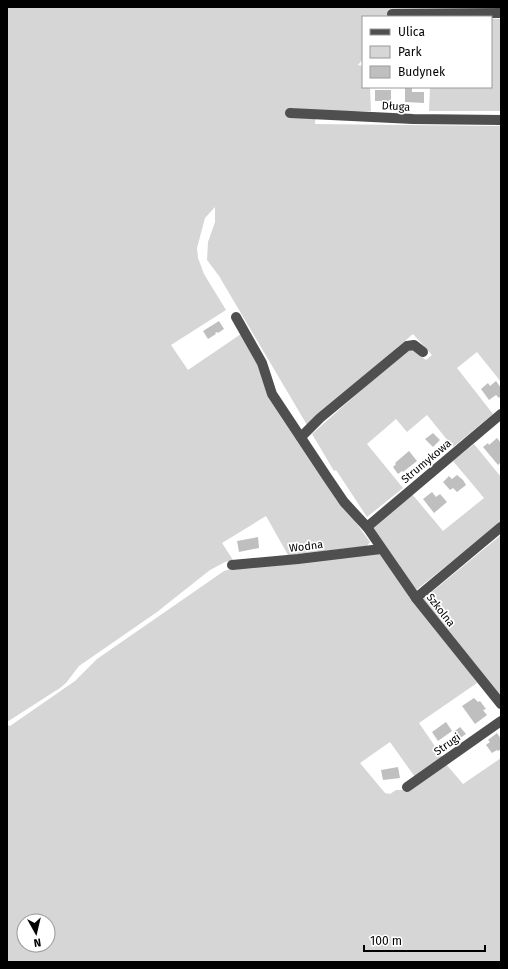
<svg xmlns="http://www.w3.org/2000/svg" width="508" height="969" viewBox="0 0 508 969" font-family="'Fira Sans',sans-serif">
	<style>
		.green { fill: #d6d6d6; fill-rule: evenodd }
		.building { fill: #bfbfbf }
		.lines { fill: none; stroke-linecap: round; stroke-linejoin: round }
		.minor { stroke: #4f4f4f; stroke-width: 10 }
		.labels { text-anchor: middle; stroke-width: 3.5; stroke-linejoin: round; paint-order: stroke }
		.street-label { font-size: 11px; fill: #000; stroke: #fff }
	</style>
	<rect width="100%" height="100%" fill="#fff"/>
	<!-- green -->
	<g class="green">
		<polygon points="7,7 501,7 501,9 401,17 363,17 363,59 358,65 363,66 363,87 370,87 371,111 316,111 315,124 501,126 501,382 477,352 457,368 493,414 453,447 427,415 407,432 396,419 367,444 403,488 367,517 336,470 334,471 312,434 405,351 412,349 426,360 432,355 413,334 307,425 219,276 207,260 208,242 215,222 215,207 205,218 197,248 198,258 204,274 226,310 171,345 188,370 241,334 257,361 264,385 270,395 341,502 370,542 367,546 288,555 266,516 222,543 233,560 225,562 210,570 157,612 79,666 66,683 60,688 7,722"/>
		<polygon points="491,19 501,19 501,111 429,111 430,87 491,87"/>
		<polygon points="474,444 501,477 501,522 415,591 399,568 400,566 373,527 412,494 443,531 484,498 453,461"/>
		<polygon points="501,535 501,698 422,600"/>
		<path d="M 379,553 L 460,657 L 477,683 L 419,723 L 443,758 L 415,777 L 390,742 L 360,763 L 385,793 L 390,794 L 396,790 L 405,790 L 446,764 L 463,784 L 501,758 L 501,962 L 7,962 L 7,725 L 10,726 L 75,681 L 97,659 L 224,571 L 230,569 ZM 24,921 L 48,921 L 48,945 L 24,945 Z"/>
	</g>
	<!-- building -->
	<g class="building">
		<polygon points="405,87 412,87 412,92 424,92 424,103 405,102"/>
		<polygon points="375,90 391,90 391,101 386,101 386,103 381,103 381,101 375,101"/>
		<polygon points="219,321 224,329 218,333 217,332 215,333 216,334 208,339 203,331"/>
		<polygon points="496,381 501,388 501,396 499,398 496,395 489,400 481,389 488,383 490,386"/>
		<polygon points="433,433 440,440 433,447 425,439"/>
		<polygon points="497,438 501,443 501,462 498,465 483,447 488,443 489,445"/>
		<polygon points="409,451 417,461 403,472 402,471 398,474 393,467 396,464 395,463"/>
		<polygon points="457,475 463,480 466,485 457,492 453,488 450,490 443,482 449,476 452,479"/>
		<polygon points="432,492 436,497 440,494 447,502 434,513 423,499"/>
		<polygon points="258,537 259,548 239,552 237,541"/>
		<polygon points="474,698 478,702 480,701 486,709 483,710 487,715 475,724 462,706"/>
		<polygon points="446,722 452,731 438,741 432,732"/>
		<polygon points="460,727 466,734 460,738 455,731"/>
		<polygon points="497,733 501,739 501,749 498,751 497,750 492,753 486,745 490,742 488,740"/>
		<polygon points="398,767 400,778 383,780 381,770"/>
	</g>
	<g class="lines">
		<!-- minor -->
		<g class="minor">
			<polyline points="392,14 501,13"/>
			<polyline points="290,113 413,119 501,120"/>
			<polyline points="236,317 262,363 272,394 327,477 344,502 367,527 416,598 501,704"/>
			<polyline points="301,437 320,418 407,346 414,345 423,352"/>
			<polyline points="367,527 501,414"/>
			<polyline points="232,565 298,559 381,549"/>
			<polyline points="416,598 501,527"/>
			<polyline points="407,787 501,721"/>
		</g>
	</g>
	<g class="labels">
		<!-- street labels -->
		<g class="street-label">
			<text transform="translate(396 106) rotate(3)" y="4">Długa</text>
			<text transform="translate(426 461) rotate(-40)" y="4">Strumykowa</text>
			<text transform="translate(306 546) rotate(-7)" y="4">Wodna</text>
			<text transform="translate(441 610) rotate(52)" y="4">Szkolna</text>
			<text transform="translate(447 744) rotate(-35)" y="4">Strugi</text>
		</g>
	</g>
	<!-- border -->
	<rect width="508" height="969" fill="none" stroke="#000000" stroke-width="16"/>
	<!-- legend -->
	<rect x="362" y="16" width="130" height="72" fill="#ffffff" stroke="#999999"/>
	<rect x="370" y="29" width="20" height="6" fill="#4f4f4f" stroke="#999999"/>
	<text x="398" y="36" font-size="12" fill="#000000">Ulica</text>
	<rect x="370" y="46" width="20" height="12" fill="#d6d6d6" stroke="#999999"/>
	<text x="398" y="56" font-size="12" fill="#000000">Park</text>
	<rect x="370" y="66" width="20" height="12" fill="#bfbfbf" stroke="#999999"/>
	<text x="398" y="76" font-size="12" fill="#000000">Budynek</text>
	<!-- north arrow -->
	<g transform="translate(36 933) rotate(172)"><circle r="19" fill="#ffffff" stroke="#999999"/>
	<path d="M0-3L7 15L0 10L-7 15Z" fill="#000000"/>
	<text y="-6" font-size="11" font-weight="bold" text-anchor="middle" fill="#000000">N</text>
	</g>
	<!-- scale -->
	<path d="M364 945v6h121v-6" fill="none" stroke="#000000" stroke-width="2"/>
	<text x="370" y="945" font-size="12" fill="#000000" stroke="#ffffff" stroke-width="3" paint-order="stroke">100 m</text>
</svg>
